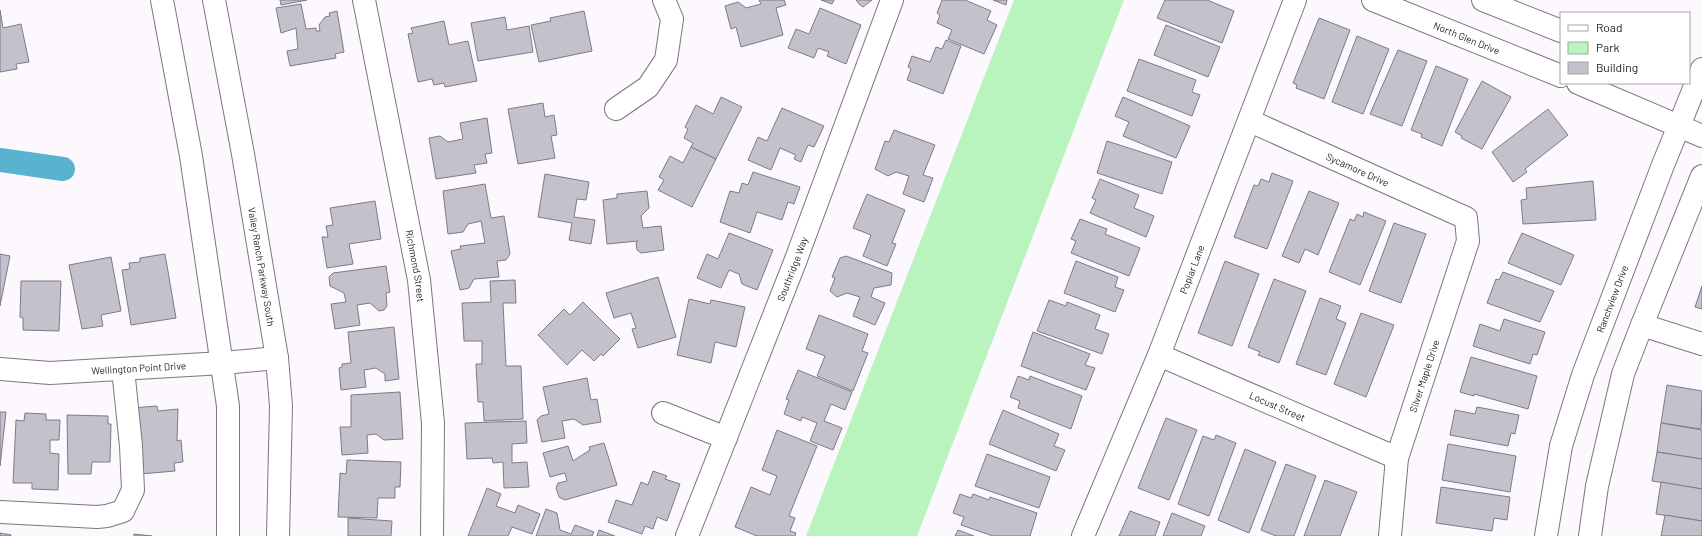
<svg xmlns="http://www.w3.org/2000/svg" width="1702" height="536" viewBox="0 0 1702 536" font-family="Barlow,sans-serif">
	<style>
		.green { fill: #b9f3be }
		.lines { fill: none; stroke-linecap: round; stroke-linejoin: round }
		.canal { stroke: #58b2d0; stroke-width: 24 }
		.building { fill: #c3c1cc; stroke: #7d7b86 }
		.minor-casing { stroke: #7d767f; stroke-width: 24 }
		.minor { stroke: #fff; stroke-width: 22 }
		.labels { text-anchor: middle; stroke-width: 3.5; stroke-linejoin: round; paint-order: stroke }
		.street-label { font-size: 10px; fill: #242125; stroke: #fff }
	</style>
	<rect width="100%" height="100%" fill="#fcf8fe"/>
	<!-- green -->
	<polygon class="green" points="1014,0 1124,0 917,536 806,536"/>
	<g class="lines">
		<!-- canal -->
		<polyline class="canal" points="0,160 63,169"/>
	</g>
	<!-- building -->
	<g class="building">
		<polygon points="280,0 307,0 281,5"/>
		<polygon points="759,0 784,0 786,5 776,8 783,35 741,47 736,27 731,29 725,6 738,2 746,8 761,4"/>
		<polygon points="821,0 834,0 832,4"/>
		<polygon points="856,0 872,0 863,7 859,4"/>
		<polygon points="942,0 965,0 991,11 987,20 997,25 984,54 948,39 952,30 937,23 940,15 937,13"/>
		<polygon points="993,0 1007,0 1006,5"/>
		<polygon points="1165,0 1207,0 1234,11 1222,43 1157,18"/>
		<polygon points="301,4 306,29 316,28 316,31 320,31 319,25 325,17 330,16 329,13 337,11 344,52 335,54 336,58 290,66 287,51 298,49 296,28 281,33 276,8"/>
		<polygon points="820,8 861,25 846,64 827,56 829,52 818,48 814,58 788,48 796,29 809,34"/>
		<polygon points="0,10 3,28 21,24 29,62 16,64 17,69 0,72"/>
		<polygon points="584,11 592,51 539,62 531,25 551,21 550,18"/>
		<polygon points="505,17 507,30 529,26 533,52 478,61 471,23"/>
		<polygon points="1319,18 1350,30 1324,99 1296,88 1297,85 1293,83"/>
		<polygon points="444,21 449,45 468,41 477,81 445,87 444,83 434,85 432,79 418,82 408,34 413,33 411,28"/>
		<polygon points="1166,25 1220,47 1208,77 1154,55"/>
		<polygon points="1357,36 1389,49 1363,114 1332,102"/>
		<polygon points="946,40 961,46 943,94 907,80 911,69 908,67 912,56 930,62 936,47 942,49"/>
		<polygon points="1398,50 1427,61 1402,126 1370,114"/>
		<polygon points="1139,59 1196,80 1192,92 1200,95 1192,116 1127,91"/>
		<polygon points="1436,66 1468,79 1442,146 1421,137 1422,134 1411,130"/>
		<polygon points="1482,81 1511,97 1482,149 1461,138 1462,136 1455,132"/>
		<polygon points="721,97 742,107 716,159 691,147 693,143 684,138 688,129 685,127 696,105 713,114"/>
		<polygon points="1123,97 1190,126 1176,158 1123,136 1129,122 1115,116"/>
		<polygon points="543,103 545,117 554,115 557,135 551,136 555,158 518,164 508,109"/>
		<polygon points="782,108 824,126 814,147 808,145 801,162 794,159 796,155 780,148 771,170 748,160 758,137 767,141"/>
		<polygon points="1548,109 1568,135 1525,169 1527,172 1513,182 1492,152"/>
		<polygon points="487,118 492,153 485,154 487,163 474,165 476,173 436,179 429,138 440,136 448,142 463,139 460,123"/>
		<polygon points="894,130 935,145 923,175 933,178 924,202 903,194 909,176 896,172 888,176 875,169 885,141 889,142"/>
		<polygon points="1107,141 1172,162 1162,194 1097,173"/>
		<polygon points="691,147 716,159 692,207 658,190 664,180 659,177 670,156 683,163"/>
		<polygon points="753,172 800,187 794,204 788,202 782,220 757,212 750,233 720,222 730,191 739,193 742,183 748,185"/>
		<polygon points="1272,173 1293,181 1267,249 1234,237 1254,185 1258,186 1261,179 1269,182"/>
		<polygon points="545,174 589,182 586,200 577,199 574,217 595,220 591,244 569,240 572,223 538,217"/>
		<polygon points="1100,179 1139,195 1134,208 1154,216 1146,237 1090,213 1096,200 1092,198"/>
		<polygon points="1593,181 1596,220 1523,224 1521,200 1527,199 1526,188"/>
		<polygon points="485,184 491,218 504,216 510,254 506,260 497,261 499,277 474,279 469,288 460,290 451,251 461,249 460,246 485,243 481,221 468,224 463,232 448,234 443,191"/>
		<polygon points="647,191 649,208 641,216 643,228 661,226 664,250 641,253 637,250 636,243 638,241 607,244 603,200 617,198 617,194"/>
		<polygon points="1309,191 1339,203 1318,255 1305,249 1299,263 1282,256"/>
		<polygon points="867,194 905,210 892,243 896,244 887,266 863,256 871,235 853,228"/>
		<polygon points="375,201 381,239 349,244 353,264 327,268 322,237 328,237 326,226 333,225 330,208"/>
		<polygon points="1364,212 1386,221 1360,285 1329,272 1350,219 1354,221 1357,214 1363,217"/>
		<polygon points="1080,219 1107,229 1105,234 1140,248 1129,276 1071,253 1076,241 1071,239"/>
		<polygon points="1394,223 1426,234 1401,303 1369,291"/>
		<polygon points="729,233 773,250 757,290 742,284 739,274 729,270 721,288 697,278 707,254 718,259"/>
		<polygon points="1522,233 1574,255 1561,285 1508,263"/>
		<polygon points="0,254 10,256 0,306"/>
		<polygon points="165,254 176,318 131,325 122,270 130,269 129,263 140,262 140,258"/>
		<polygon points="846,256 892,273 891,285 874,288 871,297 885,303 875,325 853,316 860,297 847,293 837,297 830,291 835,278 832,277 840,258"/>
		<polygon points="111,257 121,311 101,315 103,326 82,329 69,265"/>
		<polygon points="1076,261 1118,277 1115,287 1124,290 1115,312 1064,293"/>
		<polygon points="1225,261 1259,274 1232,346 1198,333"/>
		<polygon points="386,266 390,292 386,293 387,306 384,310 379,311 370,303 357,305 360,325 335,329 331,304 346,302 344,293 330,286 329,277 333,273"/>
		<polygon points="1503,272 1554,291 1540,322 1487,303 1496,279 1499,280"/>
		<polygon points="658,277 676,337 638,348 632,329 636,328 631,313 614,318 606,293"/>
		<polygon points="1274,279 1306,291 1279,363 1258,355 1260,352 1248,347"/>
		<polygon points="515,280 516,303 503,303 506,366 521,366 523,419 484,421 483,402 478,402 476,364 482,364 482,341 464,341 462,303 491,302 490,281"/>
		<polygon points="21,281 61,281 59,331 23,330 23,318 20,317"/>
		<polygon points="1702,286 1702,309 1695,307"/>
		<polygon points="1320,298 1341,306 1336,319 1346,323 1326,375 1296,364"/>
		<polygon points="689,299 710,304 711,300 745,307 736,347 715,342 711,363 677,355"/>
		<polygon points="1049,300 1066,306 1067,302 1100,315 1095,329 1109,334 1102,354 1037,331"/>
		<polygon points="583,302 620,339 603,356 601,354 594,361 582,350 567,365 538,335 564,309 570,315"/>
		<polygon points="1361,313 1394,325 1366,397 1334,384"/>
		<polygon points="819,315 868,334 862,351 868,353 853,391 817,376 825,356 806,349"/>
		<polygon points="1504,319 1545,332 1537,355 1533,354 1530,364 1473,346 1480,324 1500,331"/>
		<polygon points="394,327 399,379 385,381 385,374 376,368 364,370 366,387 341,390 339,368 342,367 342,364 351,363 348,332"/>
		<polygon points="1033,332 1090,354 1085,365 1095,368 1086,390 1021,366"/>
		<polygon points="1471,357 1537,376 1528,409 1474,394 1474,396 1460,392"/>
		<polygon points="798,370 852,392 845,410 831,404 824,421 842,428 833,450 810,441 817,423 802,417 801,421 784,414 789,400 786,399"/>
		<polygon points="1018,376 1029,380 1030,376 1082,396 1071,429 1018,408 1020,401 1010,397"/>
		<polygon points="587,378 591,400 597,399 601,422 583,425 574,419 562,421 565,438 542,442 537,420 541,416 549,414 543,387"/>
		<polygon points="1667,385 1702,391 1701,429 1661,423"/>
		<polygon points="400,392 403,439 384,440 376,434 367,435 368,453 342,455 340,427 351,427 351,395"/>
		<polygon points="157,406 158,411 178,409 177,441 181,440 183,462 174,463 175,471 140,474 132,408"/>
		<polygon points="1477,407 1519,415 1515,434 1511,433 1508,446 1450,435 1455,410 1475,414"/>
		<polygon points="1003,410 1059,434 1054,446 1065,450 1056,471 989,444"/>
		<polygon points="0,412 6,412 0,466"/>
		<polygon points="25,413 46,414 46,420 60,420 59,440 50,440 50,453 59,454 58,490 32,489 32,483 13,483 16,420 24,421"/>
		<polygon points="67,415 108,416 108,424 111,424 110,462 92,462 91,474 68,474"/>
		<polygon points="1166,418 1197,430 1169,500 1138,488"/>
		<polygon points="526,421 527,443 512,444 512,463 527,462 529,487 504,488 503,462 493,463 492,458 467,459 465,423"/>
		<polygon points="1661,423 1702,430 1702,459 1657,452"/>
		<polygon points="777,430 817,446 789,516 795,518 790,531 796,533 795,536 757,536 735,527 751,487 770,495 777,476 762,470"/>
		<polygon points="1216,435 1236,443 1209,516 1178,504 1203,436 1214,440"/>
		<polygon points="604,443 617,485 565,500 559,497 556,488 558,483 567,481 565,473 550,477 543,453 568,446 573,461 590,450 589,447"/>
		<polygon points="1448,444 1516,456 1510,492 1442,480"/>
		<polygon points="1245,449 1276,462 1249,533 1218,520"/>
		<polygon points="1657,452 1702,459 1702,489 1652,481"/>
		<polygon points="987,454 1050,477 1039,508 975,486"/>
		<polygon points="347,460 401,462 400,487 395,487 395,498 378,498 377,518 338,517 340,473 346,474"/>
		<polygon points="1286,464 1316,476 1294,536 1276,536 1261,530"/>
		<polygon points="653,471 667,476 665,479 680,484 667,521 657,517 653,529 645,526 642,534 608,522 616,500 632,505 641,482 648,485"/>
		<polygon points="1325,480 1357,492 1340,536 1304,536"/>
		<polygon points="1661,482 1702,489 1702,521 1656,514"/>
		<polygon points="1441,487 1510,497 1507,520 1494,518 1492,531 1436,523"/>
		<polygon points="487,488 501,494 496,506 515,513 518,505 540,514 532,534 512,527 508,536 468,536"/>
		<polygon points="960,494 971,498 973,494 989,500 990,497 1037,513 1030,536 993,536 961,525 964,517 953,513"/>
		<polygon points="546,509 557,513 560,530 571,534 575,525 594,532 592,536 536,536"/>
		<polygon points="1130,511 1160,522 1155,536 1119,536"/>
		<polygon points="1172,513 1205,526 1201,536 1163,536"/>
		<polygon points="1665,515 1702,521 1702,536 1661,536"/>
		<polygon points="348,518 392,521 391,536 348,536"/>
		<polygon points="599,530 615,536 597,536"/>
		<polygon points="958,530 974,536 955,536"/>
		<polygon points="0,533 11,535 11,536 0,536"/>
		<polygon points="134,534 152,536 134,536"/>
	</g>
	<g class="lines">
		<!-- minor casing -->
		<g class="minor-casing">
			<g id="minor">
				<polyline points="162,0 191,156 228,406 228,536"/>
				<path id="s1" d="M 214,0 L 243,154 L 277,358 L 281,406 L 278,536"/>
				<path id="s2" d="M 364,0 L 419,280 L 433,423 L 432,536"/>
				<path id="s3" d="M 1373,0 L 1561,76"/>
				<polyline points="1483,0 1561,31"/>
				<polyline points="1578,83 1702,136"/>
				<polyline points="616,109 648,87 666,60 672,19 664,0"/>
				<path id="s4" d="M 1250,121 L 1466,218 L 1468,241 L 1397,458 L 1390,536"/>
				<polyline points="1642,325 1702,344"/>
				<path id="s5" d="M 1159,355 L 1397,458"/>
				<path id="s6" d="M 0,369 L 50,373 L 223,363 L 277,358"/>
				<polyline points="663,413 726,438"/>
				<polyline points="0,512 97,517 107,516 123,511 133,490 131,446 123,369"/>
				<path id="s7" d="M 687,536 L 795,262 L 892,0"/>
				<path id="s8" d="M 1083,536 L 1159,355 L 1295,0"/>
				<path id="s9" d="M 1546,536 L 1561,446 L 1583,375 L 1663,165 L 1702,69"/>
				<polyline points="1590,536 1597,486 1623,374 1642,325 1702,176"/>
			</g>
		</g>
		<!-- minor -->
		<use href="#minor" class="minor"/>
	</g>
	<g class="labels">
		<!-- street labels -->
		<g class="street-label">
			<text dy="4" stroke="none"><textPath href="#s3" startOffset="101">North Glen Drive</textPath></text>
			<text dy="4" stroke="none"><textPath href="#s4" startOffset="118">Sycamore Drive</textPath></text>
			<text dy="4" stroke="none"><textPath href="#s2" startOffset="271">Richmond Street</textPath></text>
			<text dy="4" stroke="none"><textPath href="#s1" startOffset="271">Valley Ranch Parkway South</textPath></text>
			<text dy="4" stroke="none"><textPath href="#s7" startOffset="287">Southridge Way</textPath></text>
			<text dy="4" stroke="none"><textPath href="#s8" startOffset="288">Poplar Lane</textPath></text>
			<text dy="4" stroke="none"><textPath href="#s9" startOffset="247">Ranchview Drive</textPath></text>
			<text dy="4" stroke="none"><textPath href="#s6" startOffset="139">Wellington Point Drive</textPath></text>
			<text transform="translate(1424 376) rotate(-72)" y="4">Silver Maple Drive</text>
			<text dy="4" stroke="none"><textPath href="#s5" startOffset="129">Locust Street</textPath></text>
		</g>
	</g>
	<!-- legend -->
	<rect x="1560" y="12" width="130" height="72" fill="#ffffff" stroke="#a7a6a8"/>
	<rect x="1568" y="25" width="20" height="6" fill="#ffffff" stroke="#a7a6a8"/>
	<text x="1596" y="32" font-size="12" fill="#242125">Road</text>
	<rect x="1568" y="42" width="20" height="12" fill="#b9f3be" stroke="#a7a6a8"/>
	<text x="1596" y="52" font-size="12" fill="#242125">Park</text>
	<rect x="1568" y="62" width="20" height="12" fill="#c3c1cc" stroke="#a7a6a8"/>
	<text x="1596" y="72" font-size="12" fill="#242125">Building</text>
</svg>
